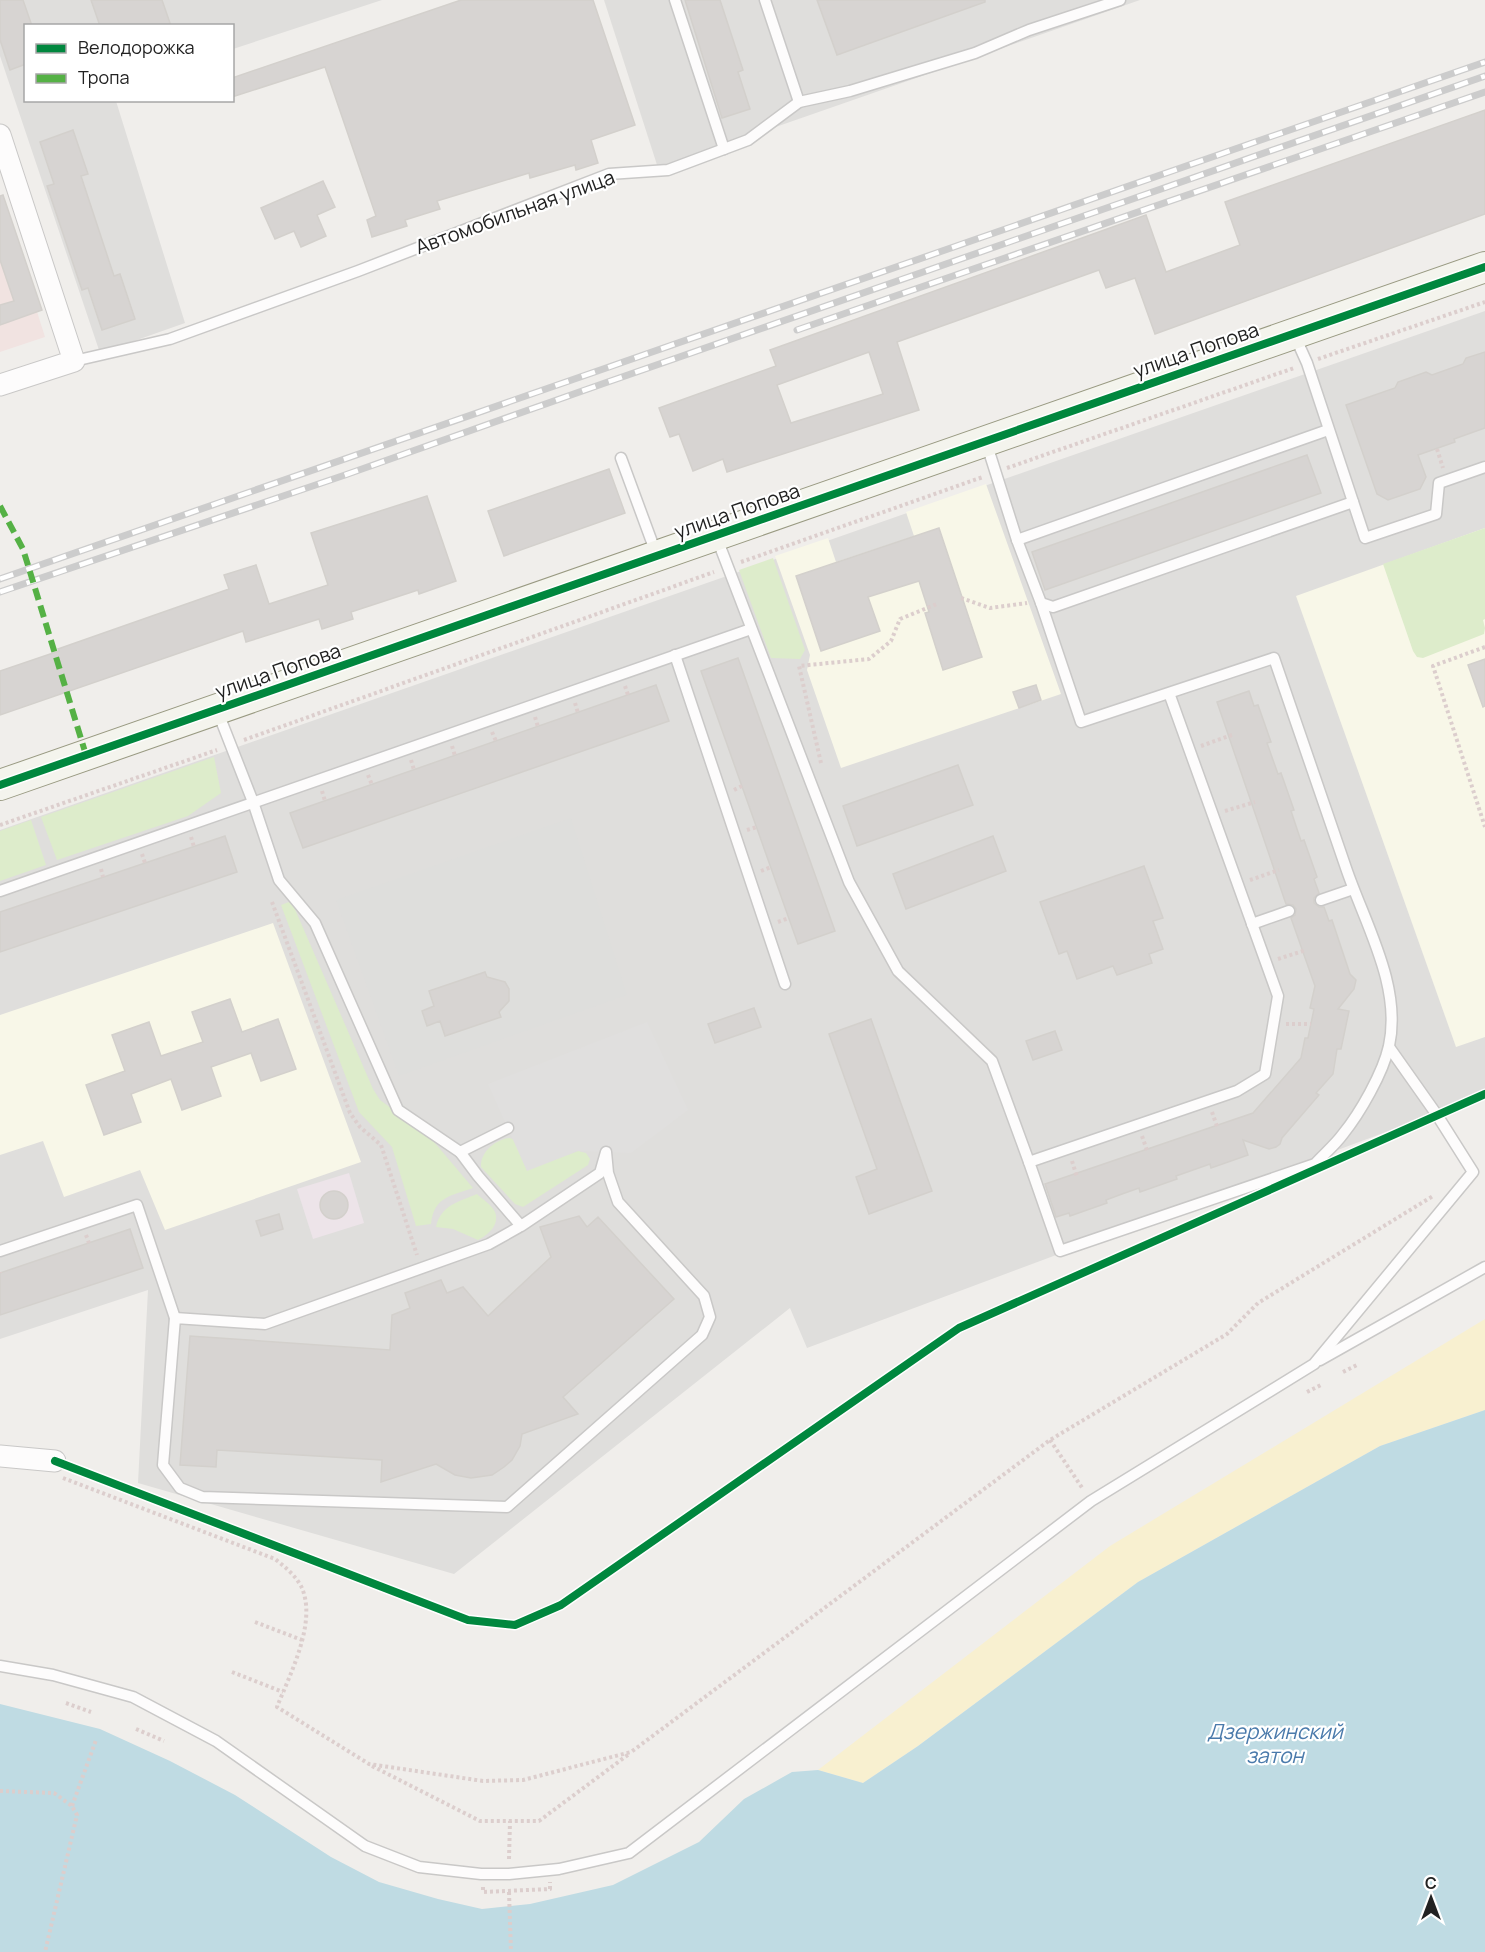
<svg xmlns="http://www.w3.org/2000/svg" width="1485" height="1952" viewBox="0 0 1485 1952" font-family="Manrope,sans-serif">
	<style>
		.residential { fill: #dfdedc }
		.commercial { fill: #f1e3e1 }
		.industrial { fill: #ede4e9 }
		.education { fill: #f8f7e8 }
		.religious { fill: #dededc }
		.grass { fill: #ddeccb }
		.sand { fill: #f8f0d0 }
		.parking { fill: #e0dfde }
		.water { fill: #bfdbe3 }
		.building { fill: #d7d4d2; stroke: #d3d0cc; stroke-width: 1.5; fill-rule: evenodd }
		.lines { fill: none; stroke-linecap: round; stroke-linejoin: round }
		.lane-casing { stroke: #c9c8c7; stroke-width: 13 }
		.street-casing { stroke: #c9c8c7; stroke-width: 23 }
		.secondary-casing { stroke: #999a82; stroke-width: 32 }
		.path { stroke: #dccecd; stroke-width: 4; stroke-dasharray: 3 3; stroke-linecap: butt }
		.lane { stroke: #fdfcfc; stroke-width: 10 }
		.street { stroke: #fdfcfc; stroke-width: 21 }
		.secondary { stroke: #f4f4ed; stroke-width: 30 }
		.rail-casing { stroke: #ccc; stroke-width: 7 }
		.rail { stroke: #fff; stroke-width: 4.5; stroke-dasharray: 14; stroke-linecap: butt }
		.quiet { stroke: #55b145; stroke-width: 6; stroke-dasharray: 12 6; stroke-linecap: butt }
		.cycleway-casing { stroke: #fff; stroke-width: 11 }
		.cycleway { stroke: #00873e; stroke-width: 8 }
		.labels { text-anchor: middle; stroke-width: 4.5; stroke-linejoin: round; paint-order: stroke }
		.street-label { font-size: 20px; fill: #222; stroke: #fff }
		.water-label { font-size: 21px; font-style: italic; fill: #4a7aab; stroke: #fff }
	</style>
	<rect width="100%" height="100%" fill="#f0eeeb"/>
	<!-- residential -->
	<g class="residential">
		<polygon points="0,0 382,0 233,49 232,26 26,26 26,100 116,101 185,323 100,353 0,56"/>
		<polygon points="604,0 1140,0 658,168"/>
		<polygon points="1485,311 1485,1095 807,1348 790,1308 454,1574 138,1483 148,1290 0,1339 0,830"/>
	</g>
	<!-- commercial -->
	<polygon class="commercial" points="0,194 45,337 0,352"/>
	<!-- industrial -->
	<polygon class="industrial" points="349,1173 364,1223 313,1239 297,1189"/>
	<!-- education -->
	<g class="education">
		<polygon points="986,484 1061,694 841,768 807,670 810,655 775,556 828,538 836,562 914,536 906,512"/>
		<polygon points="1485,528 1485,1037 1456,1047 1296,596"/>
		<polygon points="273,923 361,1162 165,1230 140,1170 64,1197 43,1141 0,1155 0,1015"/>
	</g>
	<!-- religious -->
	<polygon class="religious" points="571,818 627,995 399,1076 336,900"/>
	<!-- grass -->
	<g class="grass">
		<polygon points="1485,528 1485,619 1483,620 1485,628 1484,634 1423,658 1417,657 1413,651 1383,564"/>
		<polygon points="773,558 805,650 800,659 771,658 739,570"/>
		<polygon points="214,757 221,793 188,816 57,860 41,817"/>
		<polygon points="31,820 46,865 0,881 0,831"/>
		<path d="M 289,902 L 294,907 L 373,1089 L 380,1100 L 429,1136 L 473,1188 C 450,1196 434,1197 431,1224 L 416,1226 L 392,1147 L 359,1112 L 281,905 Z"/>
		<path d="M 510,1138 L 514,1140 L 527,1170 L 578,1151 L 586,1153 L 590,1159 L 588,1165 L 523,1207 L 515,1204 L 481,1167 C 480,1152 496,1139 510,1138 Z"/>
		<path d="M 477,1194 C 482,1199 492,1205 495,1212 C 500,1225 488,1235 478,1240 L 453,1229 L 436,1227 C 441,1205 458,1202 477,1194 Z"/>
	</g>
	<!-- sand -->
	<polygon class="sand" points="1485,1319 1485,1410 1380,1446 1138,1582 918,1746 863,1783 818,1770 1110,1546"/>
	<!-- parking -->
	<polygon class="parking" points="647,1022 688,1110 631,1153 578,1151 527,1171 488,1084"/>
	<!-- water -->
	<polygon class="water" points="1485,1410 1485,1952 0,1952 0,1704 100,1729 170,1761 235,1795 331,1857 379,1882 438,1899 482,1909 530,1904 613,1885 699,1842 744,1799 792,1772 818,1770 863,1783 918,1746 1138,1582 1380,1446"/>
	<!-- building -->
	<g class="building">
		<polygon points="0,0 23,0 32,26 26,26 26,64 10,70 0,40"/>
		<polygon points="91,0 162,0 171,26 100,26"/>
		<polygon points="461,0 593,0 635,125 591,140 598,163 576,170 575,165 530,178 529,173 437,201 440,209 405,220 407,226 372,237 367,220 376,216 325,67 232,97 232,78"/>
		<polygon points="685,0 720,0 743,70 738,72 750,109 722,118"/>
		<polygon points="817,0 985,0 985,2 837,55"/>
		<path d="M 1485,110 L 1485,214 L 1155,334 L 1135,278 L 1106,288 L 1099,270 L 897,342 L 919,410 L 727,472 L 723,459 L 693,471 L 679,434 L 670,437 L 659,408 L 776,366 L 770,350 L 1146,215 L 1166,272 L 1240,245 L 1225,202 ZM 869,352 L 883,394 L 791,423 L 777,385 Z"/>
		<polygon points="73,130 88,174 81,176 114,276 120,274 135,319 102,330 88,288 82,290 47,186 54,184 40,142"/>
		<polygon points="323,181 335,207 317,215 326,236 301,247 294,231 275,239 261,208"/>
		<polygon points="3,195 42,310 0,325 0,305 14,301 0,260 0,196"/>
		<polygon points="1485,352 1485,428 1454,439 1455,442 1418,455 1426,477 1420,489 1388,500 1377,494 1346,405 1395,388 1398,382 1426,372 1432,375 1463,364 1466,358"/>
		<polygon points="1307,455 1321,493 1045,590 1032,552"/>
		<polygon points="609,469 625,513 504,556 488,511"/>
		<polygon points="427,496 456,581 419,594 418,590 351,612 353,619 322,629 319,619 246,642 243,631 0,715 0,671 59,651 58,649 229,589 224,575 256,565 269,604 328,585 311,533"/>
		<polygon points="939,528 982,657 943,670 925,613 929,612 919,581 868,597 880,631 821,651 796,576"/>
		<polygon points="738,658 835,931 798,944 701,671"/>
		<polygon points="1485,659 1485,706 1483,707 1468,665"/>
		<polygon points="656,685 669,721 303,848 290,813"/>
		<polygon points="1036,685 1041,700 1019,708 1013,692"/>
		<polygon points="1249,691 1254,706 1258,705 1271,742 1267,743 1278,774 1281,773 1294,810 1291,811 1301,841 1304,840 1317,877 1314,879 1319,893 1314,898 1314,903 1319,907 1324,907 1329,921 1332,920 1350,974 1356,980 1354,989 1338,1009 1349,1011 1341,1049 1337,1049 1333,1074 1316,1093 1319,1095 1282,1138 1280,1144 1276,1147 1269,1149 1243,1140 1248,1155 1211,1168 1210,1164 1176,1176 1177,1179 1140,1192 1139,1188 1122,1194 1106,1200 1107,1203 1070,1216 1069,1213 1056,1217 1045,1184 1253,1113 1301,1058 1305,1038 1308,1038 1314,1009 1310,1008 1315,986 1291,918 1295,915 1296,909 1293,905 1286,904 1217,702"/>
		<polygon points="958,765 973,805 857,846 843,806"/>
		<polygon points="225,836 237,872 0,952 0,912"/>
		<polygon points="993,836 1006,871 906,909 893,874"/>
		<polygon points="1144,866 1163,918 1153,921 1163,949 1149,954 1152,963 1117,975 1113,966 1077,979 1067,951 1059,954 1040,902"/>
		<polygon points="485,972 487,977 505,982 509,989 509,1001 499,1012 501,1017 445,1036 440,1021 427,1026 422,1011 434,1006 429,991"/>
		<polygon points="230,999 242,1032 278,1019 296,1069 261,1081 251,1053 211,1067 221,1096 182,1110 171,1079 131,1094 141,1122 104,1135 86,1085 125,1071 112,1035 149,1022 161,1056 203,1042 192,1012"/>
		<polygon points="754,1008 761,1027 715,1043 708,1024"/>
		<polygon points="871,1019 932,1191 869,1214 856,1177 877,1169 829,1034"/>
		<polygon points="1055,1031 1062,1050 1033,1060 1026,1041"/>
		<circle cx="334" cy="1205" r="14"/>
		<polygon points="279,1214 283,1229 261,1236 256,1221"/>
		<polygon points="579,1216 587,1227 598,1217 674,1299 563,1397 578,1414 522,1434 520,1446 512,1460 504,1467 492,1475 471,1478 455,1475 436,1464 381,1482 382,1460 217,1450 216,1467 180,1465 190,1336 390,1350 392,1315 410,1308 405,1293 441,1280 447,1293 463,1287 488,1316 551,1257 540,1227"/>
		<polygon points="130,1229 143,1268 0,1315 0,1273"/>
	</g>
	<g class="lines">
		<!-- lane casing -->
		<g class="lane-casing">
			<g id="lane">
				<polyline points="675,0 724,149"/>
				<polyline points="765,0 799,102"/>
				<polyline points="1294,334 1307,363 1365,538 1436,514 1439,483 1485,467"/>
				<polyline points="74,361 170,339 358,271 609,174 668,170 748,140 799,102 850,91 975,53 1029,30 1120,0"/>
				<path d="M 986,442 L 1017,540 L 1041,603 L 1081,722 L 1274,658 C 1298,728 1322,798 1346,868 C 1365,924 1402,986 1389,1046 C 1383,1073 1360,1113 1343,1134 C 1335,1145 1324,1154 1315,1164 L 1060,1251 L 1029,1162 L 1237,1091 L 1265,1074 L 1278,996 L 1169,693"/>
				<polyline points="621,458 656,553"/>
				<polyline points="716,536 849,882 898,971 992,1061 1029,1162"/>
				<polyline points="1017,540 1328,430"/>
				<polyline points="1041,603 1053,607 1353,502"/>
				<polyline points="675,655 785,984"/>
				<polyline points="217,710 253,802 279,880 315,923 398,1110 460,1152 508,1128"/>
				<polyline points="0,891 751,629"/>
				<polyline points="1321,900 1353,889"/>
				<polyline points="1252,924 1289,911"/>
				<polyline points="460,1152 478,1176 521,1226 600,1173 606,1152 608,1173 618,1202 704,1296 710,1317 702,1335 507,1507 202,1497 180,1488 163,1465 175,1318 265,1324 489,1244 521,1226"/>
				<polyline points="0,1251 137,1205 175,1318"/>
				<polyline points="1320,1360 1485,1267"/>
				<polyline points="0,1666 53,1675 133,1697 216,1741 365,1846 419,1867 481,1874 509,1874 559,1869 629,1853 1091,1501 1314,1364 1473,1172 1437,1115 1389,1047"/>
			</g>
		</g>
		<!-- street casing -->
		<g class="street-casing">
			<g id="street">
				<polyline points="0,135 74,361 0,385"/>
				<polyline points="0,1456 55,1461"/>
			</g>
		</g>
		<!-- secondary casing -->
		<g class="secondary-casing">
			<polyline id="secondary" points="0,785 1485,267"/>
		</g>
		<!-- path -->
		<g class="path">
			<polyline points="1318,359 1485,302"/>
			<polyline points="1437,449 1443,468"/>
			<polyline points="1007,468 1294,368"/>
			<polyline points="741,562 983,477"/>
			<polyline points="961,598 990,608 1027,603"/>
			<polyline points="1485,647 1433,666 1485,827"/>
			<polyline points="625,686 628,695"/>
			<polyline points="575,703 578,713"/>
			<polyline points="535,717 538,727"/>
			<polyline points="492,732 496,741"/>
			<polyline points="244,740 714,572"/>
			<polyline points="452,746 455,756"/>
			<polyline points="1201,746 1232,735"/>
			<polyline points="411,760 414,770"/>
			<polyline points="821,763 799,666 869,659 891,641 900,619 937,604"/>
			<polyline points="368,775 372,785"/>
			<polyline points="734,790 742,786"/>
			<polyline points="322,791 325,801"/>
			<polyline points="1225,811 1255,802"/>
			<polyline points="0,825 217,750"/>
			<polyline points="747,830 757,827"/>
			<polyline points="191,837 194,847"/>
			<polyline points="142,854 145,863"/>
			<polyline points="101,869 103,877"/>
			<polyline points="761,871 771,867"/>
			<polyline points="1250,880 1279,870"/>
			<polyline points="272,902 350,1113 360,1127 381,1145 417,1255"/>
			<polyline points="778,922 789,918"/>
			<polyline points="1278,959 1306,950"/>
			<polyline points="1286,1024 1311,1024"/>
			<polyline points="1212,1112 1218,1129"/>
			<polyline points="1142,1136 1148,1153"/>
			<polyline points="1072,1161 1077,1177"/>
			<polyline points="86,1235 89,1243"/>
			<polyline points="0,1272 0,1273"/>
			<polyline points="1343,1372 1357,1365"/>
			<polyline points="1307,1392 1323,1384"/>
			<polyline points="1050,1440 1083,1489"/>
			<path d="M 63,1478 L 275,1559 C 285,1567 295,1575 301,1586 C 318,1621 290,1674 277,1707 L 369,1764 L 483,1781 L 523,1780 L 631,1752 L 1050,1440 L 1227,1334 L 1258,1303 L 1433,1196"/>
			<polyline points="255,1622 302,1640"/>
			<polyline points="232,1672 283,1692"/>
			<polyline points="66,1703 91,1712"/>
			<polyline points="136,1729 164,1741"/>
			<polyline points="372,1766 480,1821 539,1821 629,1754"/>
			<polyline points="0,1791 54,1793 72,1806 77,1815 45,1952"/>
			<polyline points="72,1806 96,1740"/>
			<polyline points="509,1859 510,1821"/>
			<polyline points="483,1887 483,1892 550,1889 550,1882"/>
			<polyline points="509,1892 511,1952"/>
		</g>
		<!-- lane -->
		<use href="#lane" class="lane"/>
		<!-- street -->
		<use href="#street" class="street"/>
		<!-- secondary -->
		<use href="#secondary" class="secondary"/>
		<!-- rail casing -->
		<g class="rail-casing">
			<g id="rail">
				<polyline points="797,330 1485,92"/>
				<polyline points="0,579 1485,62"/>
				<polyline points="0,592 345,475 602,384 1485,76"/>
			</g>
		</g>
		<!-- rail -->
		<use href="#rail" class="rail"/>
		<!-- quiet -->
		<polyline class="quiet" points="0,506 23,549 86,755"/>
		<!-- cycleway casing -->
		<g class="cycleway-casing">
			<g id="cycleway">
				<polyline points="0,785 1485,267"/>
				<polyline points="55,1461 468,1620 515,1625 561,1605 959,1328 1485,1094"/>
			</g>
		</g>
		<!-- cycleway -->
		<use href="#cycleway" class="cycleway"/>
	</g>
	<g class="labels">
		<!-- street labels -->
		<g class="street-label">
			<text transform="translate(515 212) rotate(-20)" y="7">Автомобильная улица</text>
			<text transform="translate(1196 350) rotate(-19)" y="7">улица Попова</text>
			<text transform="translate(737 511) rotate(-19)" y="7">улица Попова</text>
			<text transform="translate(278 671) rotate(-19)" y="7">улица Попова</text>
		</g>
		<!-- water labels -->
		<g class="water-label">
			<text x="1275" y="1739">Дзержинский<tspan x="1275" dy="24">затон</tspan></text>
		</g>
	</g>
	<!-- legend -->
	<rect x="24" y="24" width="210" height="78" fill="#ffffff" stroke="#a7a7a7" stroke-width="1.5"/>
	<rect x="36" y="44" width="30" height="9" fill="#00873e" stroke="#a7a7a7" stroke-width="1.5"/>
	<text x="78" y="54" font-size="18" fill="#222222">Велодорожка</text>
	<rect x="36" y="74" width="30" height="9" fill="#55b145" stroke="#a7a7a7" stroke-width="1.5"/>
	<text x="78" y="84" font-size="18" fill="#222222">Тропа</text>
	<!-- north arrow -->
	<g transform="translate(1431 1898)" stroke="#ffffff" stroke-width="4.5" paint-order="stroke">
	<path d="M0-4.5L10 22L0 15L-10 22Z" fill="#222222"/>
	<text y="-9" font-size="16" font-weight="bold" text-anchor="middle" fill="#222222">С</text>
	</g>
</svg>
